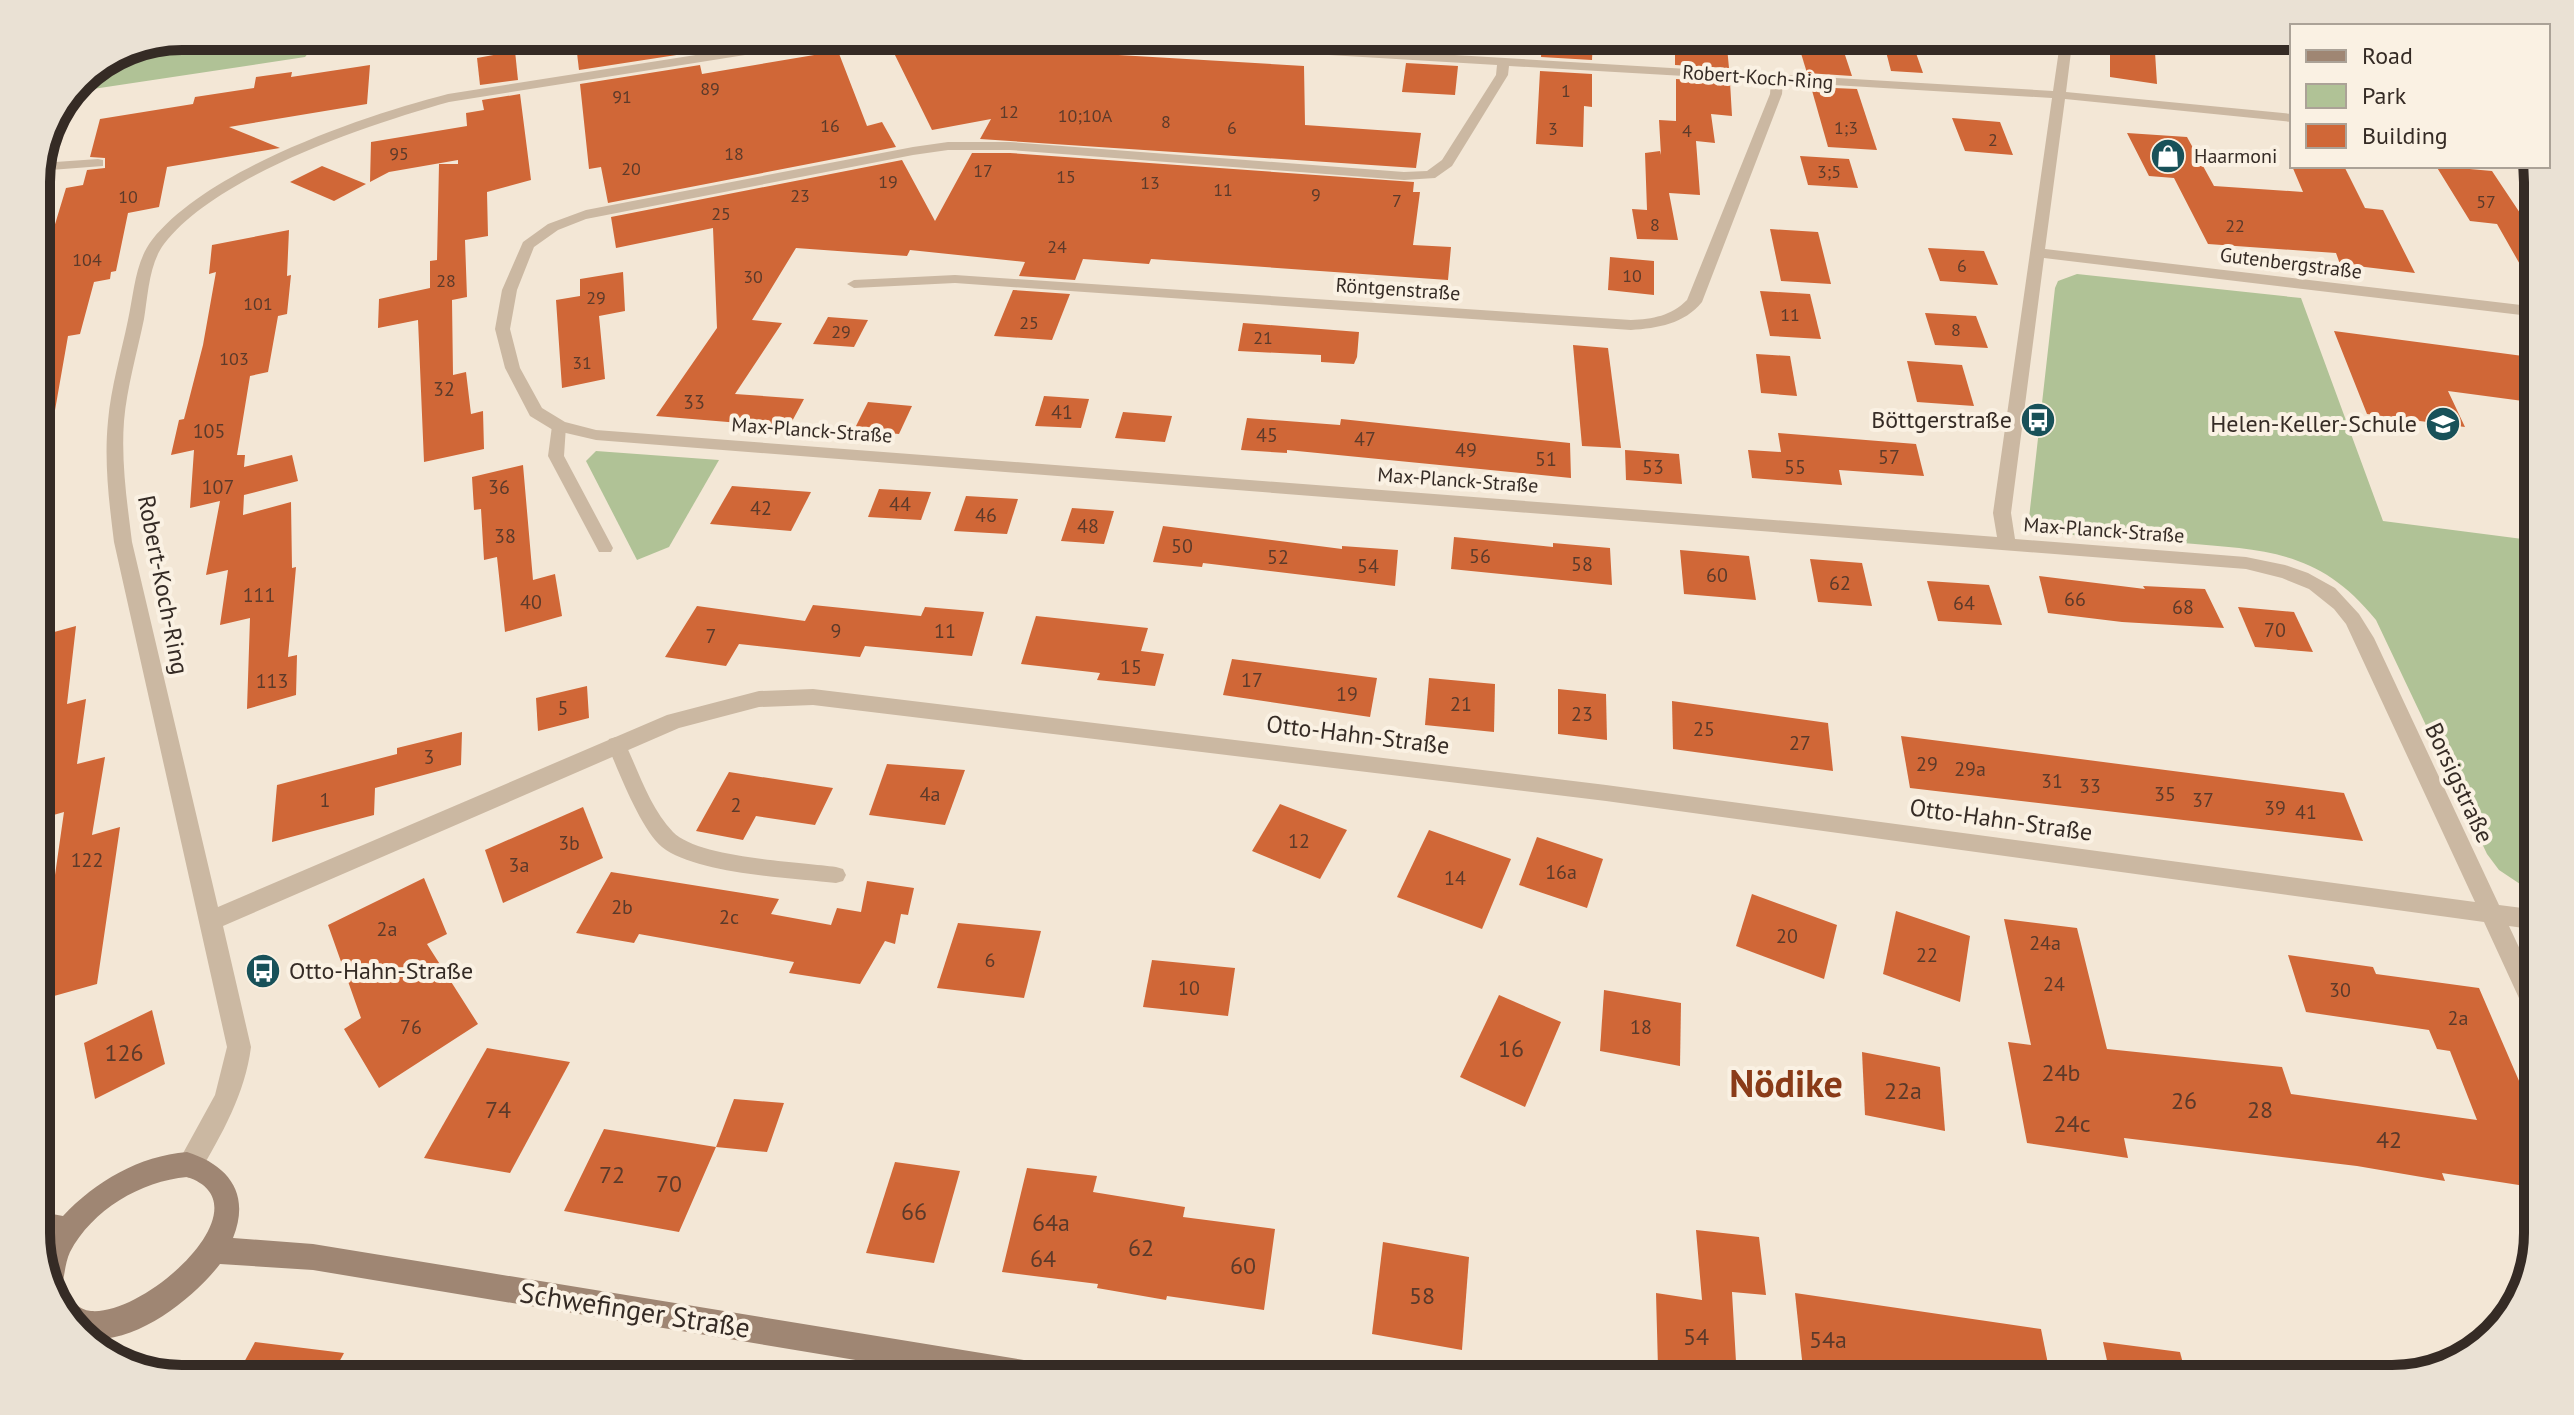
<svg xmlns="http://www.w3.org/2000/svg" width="2574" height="1415" viewBox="0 0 2574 1415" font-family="'PT Sans',sans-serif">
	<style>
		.green { fill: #b0c296 }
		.building { fill: #d06737 }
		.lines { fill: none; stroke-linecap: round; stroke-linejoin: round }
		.lane { fill: #cbb8a2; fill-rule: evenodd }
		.street { fill: #cbb8a2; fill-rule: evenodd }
		.secondary { fill: #9f8673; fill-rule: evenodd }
		.labels { text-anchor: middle; stroke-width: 8; stroke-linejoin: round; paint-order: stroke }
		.far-number-label { font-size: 18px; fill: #5c3a2a }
		.far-street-label { font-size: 20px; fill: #352b25; stroke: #faf1e3 }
		.far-poi-label { font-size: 20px; fill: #352b25; stroke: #faf1e3; text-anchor: start }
		.number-label { font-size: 20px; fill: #5c3a2a }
		.poi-label { font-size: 24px; fill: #352b25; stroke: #faf1e3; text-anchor: end }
		.street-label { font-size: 24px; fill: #352b25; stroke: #faf1e3 }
		.near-number-label { font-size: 24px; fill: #5c3a2a }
		.near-street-label { font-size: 28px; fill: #352b25; stroke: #faf1e3 }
		.near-district-label { font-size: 38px; font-weight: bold; fill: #8a3b18; stroke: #faf1e3 }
		.rim { fill: none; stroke: #352b25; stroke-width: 10 }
	</style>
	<rect width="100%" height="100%" fill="#f3e7d6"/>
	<!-- green -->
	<g class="green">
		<path d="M 182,36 L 323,36 L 305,57 L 73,92 C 91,52 143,44 182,36 Z"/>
		<path d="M 2077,274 L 2301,298 L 2383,521 L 2538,541 L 2538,896 L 2499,870 L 2487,854 L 2376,620 C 2320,550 2265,550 2183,543 C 2142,540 2101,537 2059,534 L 2037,527 L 2029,518 L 2055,288 L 2058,281 Z"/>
		<polygon points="596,451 719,460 669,547 637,560 586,461"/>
	</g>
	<!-- building -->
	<g class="building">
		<polygon points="575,36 691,36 696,52 579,70"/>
		<polygon points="1410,36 1461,36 1459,52 1408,49"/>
		<polygon points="1542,36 1593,36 1592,60 1541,57"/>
		<polygon points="1882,36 1910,36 1923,73 1891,71"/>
		<polygon points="1675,43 1727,47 1729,68 1675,65"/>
		<polygon points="2110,45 2155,52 2157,84 2110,77"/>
		<polygon points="967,46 1304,66 1305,125 1421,133 1416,168 980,139 991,119 932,130 892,49 962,53"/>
		<polygon points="1800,50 1844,52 1852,76 1807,73"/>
		<polygon points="515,51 518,80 480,85 477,58"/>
		<polygon points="838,51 867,126 882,122 896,147 608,203 601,167 589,169 580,84 700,65 702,74"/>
		<polygon points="1406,63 1458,66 1455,95 1402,92"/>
		<polygon points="370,65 367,104 229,127 280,148 167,167 159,207 128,213 116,271 111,272 110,279 94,282 80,334 68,336 51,433 36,432 36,306 51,253 46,254 66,188 83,185 87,170 105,168 105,158 90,157 100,119 193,104 195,97 254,88 256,77 292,72 291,77"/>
		<polygon points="1540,71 1592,74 1592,107 1584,106 1583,147 1536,144"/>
		<polygon points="1676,79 1730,82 1732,116 1711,114 1715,143 1696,141 1700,195 1669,193 1678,240 1637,239 1632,209 1647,210 1645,153 1660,151 1661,155 1659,120 1676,121"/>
		<polygon points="1811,87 1857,89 1877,150 1828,147"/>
		<polygon points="520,94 531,180 487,192 488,236 465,240 467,297 452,300 453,375 466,372 471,414 483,411 484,449 424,462 418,320 378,328 379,299 430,288 430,261 437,260 439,164 458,164 458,160 389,172 370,182 371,142 467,126 466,113 484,110 482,100"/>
		<polygon points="1952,118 2000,122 2013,155 1965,151"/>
		<polygon points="2127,133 2187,137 2214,186 2303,192 2292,166 2344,166 2365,208 2383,210 2415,273 2340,264 2336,253 2208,244 2174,178 2149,176"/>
		<polygon points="972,153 1010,153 1414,182 1413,192 1420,192 1413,245 1451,247 1448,280 1151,259 1149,264 1083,259 1075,280 1019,276 1025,262 910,250 907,256 796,248 752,320 782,323 735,394 804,399 789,427 656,416 717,328 713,228 616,248 611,217 902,160 935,221"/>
		<polygon points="1800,156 1849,159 1858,188 1808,185"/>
		<polygon points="322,166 366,184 334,201 290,182"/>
		<polygon points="2436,166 2492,171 2530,228 2538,229 2538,296 2497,224 2470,221"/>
		<polygon points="1770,229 1818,232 1831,284 1781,281"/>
		<polygon points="289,230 287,276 291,275 287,314 278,316 268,372 250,376 237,455 245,455 244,467 292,455 298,481 244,495 243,515 291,502 292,568 296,567 288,657 297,655 296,695 247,709 250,618 220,625 228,570 206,575 220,501 190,508 194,450 171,455 179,420 184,419 203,345 216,272 209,274 212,245"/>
		<polygon points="1928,248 1984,251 1998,285 1940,281"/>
		<polygon points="1610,257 1654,261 1654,295 1608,290"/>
		<polygon points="623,272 625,311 599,316 605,379 562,388 556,300 580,296 580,279"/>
		<polygon points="1013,290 1070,294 1052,340 994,336"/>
		<polygon points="1760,291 1810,294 1821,339 1770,336"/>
		<polygon points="1925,313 1976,316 1988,348 1935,345"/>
		<polygon points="828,317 868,320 854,347 813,344"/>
		<polygon points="1243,323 1359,332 1357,357 1354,364 1321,362 1321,355 1238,351"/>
		<polygon points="2334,331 2538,358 2538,403 2448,391 2465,427 2367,414"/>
		<polygon points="1573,345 1608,348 1621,448 1582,446"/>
		<polygon points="1756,354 1790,356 1797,396 1761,393"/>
		<polygon points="1907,361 1962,365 1974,406 1917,402"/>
		<polygon points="1044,396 1089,399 1081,428 1035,426"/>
		<polygon points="868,402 912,406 899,434 854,430"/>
		<polygon points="1123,412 1172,416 1165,442 1115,438"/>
		<polygon points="1247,418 1340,425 1341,419 1570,443 1571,478 1287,450 1287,453 1241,450"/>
		<polygon points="1778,433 1916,444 1924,476 1839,470 1842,485 1752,478 1748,450 1781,452"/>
		<polygon points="1625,450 1679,454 1682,484 1626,480"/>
		<polygon points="523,465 533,580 555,574 562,616 505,632 497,557 484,560 481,509 474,510 472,477"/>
		<polygon points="732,486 811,492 791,531 710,524"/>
		<polygon points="879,489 931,492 921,520 868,517"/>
		<polygon points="966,496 1018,499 1007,534 954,531"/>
		<polygon points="1072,508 1114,511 1104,544 1061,541"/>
		<polygon points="1163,526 1342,549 1342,546 1398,550 1395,586 1203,563 1202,567 1153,562"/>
		<polygon points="1454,537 1553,547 1553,543 1610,548 1612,585 1451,569"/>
		<polygon points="1680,550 1749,556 1756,600 1684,594"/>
		<polygon points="1810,559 1862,563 1872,606 1818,602"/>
		<polygon points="2039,576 2145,589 2143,586 2205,589 2224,628 2122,622 2048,613"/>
		<polygon points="1927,581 1989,585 2002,625 1938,621"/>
		<polygon points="813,605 921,616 925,607 984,612 972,656 865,646 860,657 739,644 726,666 665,657 697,606 805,621"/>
		<polygon points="2238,607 2294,612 2313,652 2255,647"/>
		<polygon points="1036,616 1148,628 1141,651 1164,654 1155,686 1097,680 1100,673 1021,664"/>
		<polygon points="76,626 67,704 86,699 77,764 105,757 92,835 120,827 97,984 36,1001 36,941 46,938 64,812 36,820 36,788 45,744 36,746 36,637"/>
		<polygon points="1232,659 1377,678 1370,717 1223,695"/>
		<polygon points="1429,678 1495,684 1494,732 1425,725"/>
		<polygon points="587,686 589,718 538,731 536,698"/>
		<polygon points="1558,689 1606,694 1607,740 1558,734"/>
		<polygon points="1672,701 1828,723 1833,771 1673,749"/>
		<polygon points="462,732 461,765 375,788 374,815 272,842 277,785 397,754 397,748"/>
		<polygon points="1901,736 2344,793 2363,841 1910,788"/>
		<polygon points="887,764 965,770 945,825 869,815"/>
		<polygon points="729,772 833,788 815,825 756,816 743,840 696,831"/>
		<polygon points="1280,804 1347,830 1320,879 1252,851"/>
		<polygon points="583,807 603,858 503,903 485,850"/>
		<polygon points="1429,830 1511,859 1482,929 1397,897"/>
		<polygon points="1537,837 1603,859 1587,908 1519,885"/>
		<polygon points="611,872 779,899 771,914 831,925 837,908 861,912 867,881 914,888 908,915 901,914 895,944 885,941 860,984 789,973 794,962 639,934 634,943 576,933"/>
		<polygon points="424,878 447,934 427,944 478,1024 379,1088 344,1029 361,1018 328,925"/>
		<polygon points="1752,894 1837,925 1824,979 1736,946"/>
		<polygon points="1896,911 1970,936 1960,1002 1883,974"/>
		<polygon points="2004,919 2077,928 2107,1049 2282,1067 2291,1094 2477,1120 2450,1051 2437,1049 2429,1030 2306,1012 2288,955 2373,967 2376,974 2479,988 2532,1111 2538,1112 2538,1188 2442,1173 2445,1181 2357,1166 2124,1138 2128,1158 2027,1143 2008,1042 2031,1045"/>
		<polygon points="958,923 1041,931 1024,998 937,988"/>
		<polygon points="1152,960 1235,968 1228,1016 1143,1007"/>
		<polygon points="1604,990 1681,1003 1680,1066 1600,1051"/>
		<polygon points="1499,995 1561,1022 1525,1107 1460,1077"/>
		<polygon points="152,1010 165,1064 95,1099 84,1043"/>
		<polygon points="487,1048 570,1062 510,1173 424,1158"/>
		<polygon points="1862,1052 1940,1067 1945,1131 1865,1115"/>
		<polygon points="734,1099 784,1103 767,1152 716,1147 679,1232 564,1211 604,1129 716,1147"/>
		<polygon points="895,1162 960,1171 934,1263 866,1253"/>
		<polygon points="1027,1168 1097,1176 1093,1192 1185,1207 1183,1217 1275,1229 1264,1310 1167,1296 1166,1300 1097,1288 1098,1284 1002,1272"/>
		<polygon points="1696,1230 1759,1237 1766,1295 1732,1292 1737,1379 1658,1368 1656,1293 1702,1300"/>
		<polygon points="1383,1242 1469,1257 1462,1350 1372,1334"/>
		<polygon points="1795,1293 2041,1329 2051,1379 1804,1379"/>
		<polygon points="255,1342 344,1353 330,1379 235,1379"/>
		<polygon points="2103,1342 2180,1352 2187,1379 2111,1379"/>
	</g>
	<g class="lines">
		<!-- lane -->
		<g class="lane">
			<polygon points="559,421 566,426 564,456 613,548 611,552 599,552 548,456 552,426"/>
			<path d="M 616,737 L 623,739 C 638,769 649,807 673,832 C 698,858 799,862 836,867 L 843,869 L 846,875 L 843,881 L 836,883 C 792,878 696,874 662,847 C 641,830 618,770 607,744 L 609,739 Z"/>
		</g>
		<!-- street -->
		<g class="street">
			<path d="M 816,36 L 845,36 L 839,40 L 449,102 C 367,125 217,175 164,244 C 149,264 148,295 144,319 C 137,353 127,387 124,421 C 121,461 127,502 132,542 L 218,907 L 667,715 L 759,691 L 813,689 L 1606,785 L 2475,902 L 2346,624 L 2334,609 L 2309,589 L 2282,578 L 2246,569 L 596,440 L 553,430 L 530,416 L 505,368 L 495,329 L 502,290 L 523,242 L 548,224 L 586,210 L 913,147 L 948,142 L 1010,142 L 1404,172 L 1427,171 L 1442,160 L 1496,75 L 1497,65 L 1079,40 L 1073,36 L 1139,36 L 2053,91 L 2061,36 L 2073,36 L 2066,92 L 2292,114 L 2292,122 L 2065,99 L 2045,249 L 2538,307 L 2538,317 L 2044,258 L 2011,513 L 2015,539 L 2246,557 L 2285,565 L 2308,573 L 2335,588 L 2359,614 L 2374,638 L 2499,905 L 2538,910 L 2538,930 L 2509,926 L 2538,988 L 2538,1025 L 2530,1022 L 2484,922 L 1606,801 L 813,705 L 759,707 L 679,728 L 223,926 L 251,1047 C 245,1094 222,1134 198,1175 L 189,1178 L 180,1175 L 176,1166 L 215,1095 L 227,1047 L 114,542 C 109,502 104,461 108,421 C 111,387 121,354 128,320 C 134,293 135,262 152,240 C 208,169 362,116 448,94 ZM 1509,66 L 1771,81 L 1770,94 L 1687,300 C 1671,316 1653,319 1631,320 L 955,275 L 854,280 L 847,284 L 854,288 L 955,283 L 1631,330 C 1658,328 1684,324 1702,302 L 1782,94 L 1783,82 L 2052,98 L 1993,513 L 1997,537 L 596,430 L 565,422 L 542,408 L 520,368 L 510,329 L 517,290 L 534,247 L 558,230 L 586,219 L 913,155 L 948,150 L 1010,150 L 1404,180 L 1435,178 L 1452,166 L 1508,75 Z"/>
			<polygon points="98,159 103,160 103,166 37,171 41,163"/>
			<polygon points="928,1345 938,1349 942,1359 936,1379 908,1379 918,1349"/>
		</g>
		<!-- secondary -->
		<path class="secondary" d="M 187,1152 C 228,1165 251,1193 233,1238 L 313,1244 L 1055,1365 L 1065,1369 L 1069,1379 L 970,1379 L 313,1270 L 220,1264 C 193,1299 134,1346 87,1338 L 56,1307 L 41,1258 L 49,1239 L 36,1237 L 36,1211 L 63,1216 C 96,1181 139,1156 187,1152 ZM 187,1177 C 269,1204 146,1316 91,1311 C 78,1310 70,1298 59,1294 C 65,1280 64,1265 70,1252 C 92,1210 141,1181 187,1177 Z"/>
	</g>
	<!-- icons -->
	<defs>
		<g id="shop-disc" transform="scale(1.8)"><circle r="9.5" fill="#185159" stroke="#faf1e3"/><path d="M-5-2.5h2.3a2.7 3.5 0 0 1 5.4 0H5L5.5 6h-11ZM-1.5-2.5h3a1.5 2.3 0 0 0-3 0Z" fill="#fff"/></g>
		<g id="bus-disc" transform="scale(1.8)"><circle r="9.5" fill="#185159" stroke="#faf1e3"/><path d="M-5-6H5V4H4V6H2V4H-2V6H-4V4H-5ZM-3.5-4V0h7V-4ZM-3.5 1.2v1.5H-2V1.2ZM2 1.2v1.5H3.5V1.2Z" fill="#fff"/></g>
		<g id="school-disc" transform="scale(1.8)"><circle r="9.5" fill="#185159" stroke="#faf1e3"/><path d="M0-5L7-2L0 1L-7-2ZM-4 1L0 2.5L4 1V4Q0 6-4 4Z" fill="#fff"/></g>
	</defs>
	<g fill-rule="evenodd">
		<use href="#shop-disc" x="2168" y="156"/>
		<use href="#bus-disc" x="2038" y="420"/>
		<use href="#school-disc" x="2443" y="424"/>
		<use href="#bus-disc" x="263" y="971"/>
	</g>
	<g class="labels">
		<!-- far-number labels -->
		<g class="far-number-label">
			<text x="710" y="95">89</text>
			<text x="1566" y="97">1</text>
			<text x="622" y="103">91</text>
			<text x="1009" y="118">12</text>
			<text x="1085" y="122">10;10A</text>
			<text x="1166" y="128">8</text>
			<text x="830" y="132">16</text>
			<text x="1232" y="134">6</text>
			<text x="1846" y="134">1;3</text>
			<text x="1553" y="135">3</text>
			<text x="1687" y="137">4</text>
			<text x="1993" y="146">2</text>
			<text x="399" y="160">95</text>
			<text x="734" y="160">18</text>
			<text x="631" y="175">20</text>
			<text x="983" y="177">17</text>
			<text x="1829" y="178">3;5</text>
			<text x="1066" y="183">15</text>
			<text x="888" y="188">19</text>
			<text x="1150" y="189">13</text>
			<text x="1223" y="196">11</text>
			<text x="1316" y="201">9</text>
			<text x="800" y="202">23</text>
			<text x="128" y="203">10</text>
			<text x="1397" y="207">7</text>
			<text x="2486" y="208">57</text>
			<text x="721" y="220">25</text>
			<text x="1655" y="231">8</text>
			<text x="2235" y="232">22</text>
			<text x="1057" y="253">24</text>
			<text x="87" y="266">104</text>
			<text x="1962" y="272">6</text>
			<text x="1632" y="282">10</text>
			<text x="753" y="283">30</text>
			<text x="446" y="287">28</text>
			<text x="596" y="304">29</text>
			<text x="258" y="310">101</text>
			<text x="1790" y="321">11</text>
			<text x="1029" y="329">25</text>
			<text x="1956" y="336">8</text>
			<text x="841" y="338">29</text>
			<text x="1263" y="344">21</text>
			<text x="234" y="365">103</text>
			<text x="582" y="369">31</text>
		</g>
		<!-- far-street labels -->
		<g class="far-street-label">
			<text transform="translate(1758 77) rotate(4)" y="7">Robert-Koch-Ring</text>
			<text transform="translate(2291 263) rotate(7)" y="7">Gutenbergstraße</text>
			<text transform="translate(1398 289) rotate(4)" y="7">Röntgenstraße</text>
			<text transform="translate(812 430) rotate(4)" y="7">Max-Planck-Straße</text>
			<text transform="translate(1458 480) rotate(4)" y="7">Max-Planck-Straße</text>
			<text transform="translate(2104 530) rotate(4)" y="7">Max-Planck-Straße</text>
		</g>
		<!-- far-poi labels -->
		<g class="far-poi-label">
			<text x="2194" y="163">Haarmoni</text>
		</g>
		<!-- number labels -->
		<g class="number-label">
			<text x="444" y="396">32</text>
			<text x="694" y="409">33</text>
			<text x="1062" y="419">41</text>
			<text x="209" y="438">105</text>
			<text x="1267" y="442">45</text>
			<text x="1365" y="446">47</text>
			<text x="1466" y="457">49</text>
			<text x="1889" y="464">57</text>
			<text x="1546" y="466">51</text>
			<text x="1653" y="474">53</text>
			<text x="1795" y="474">55</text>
			<text x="218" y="494">107</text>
			<text x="499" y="494">36</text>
			<text x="900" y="511">44</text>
			<text x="761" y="515">42</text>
			<text x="986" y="522">46</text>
			<text x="1088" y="533">48</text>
			<text x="505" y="543">38</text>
			<text x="1182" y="553">50</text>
			<text x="1480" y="563">56</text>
			<text x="1278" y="564">52</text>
			<text x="1582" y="571">58</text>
			<text x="1368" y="573">54</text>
			<text x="1717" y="582">60</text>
			<text x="1840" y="590">62</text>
			<text x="259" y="602">111</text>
			<text x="2075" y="606">66</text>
			<text x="531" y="609">40</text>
			<text x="1964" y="610">64</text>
			<text x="2183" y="614">68</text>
			<text x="2275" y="637">70</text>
			<text x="836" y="638">9</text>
			<text x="945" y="638">11</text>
			<text x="711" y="643">7</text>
			<text x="1131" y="674">15</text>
			<text x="1252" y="687">17</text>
			<text x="272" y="688">113</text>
			<text x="1347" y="701">19</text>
			<text x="1461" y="711">21</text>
			<text x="563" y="715">5</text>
			<text x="1582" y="721">23</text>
			<text x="1704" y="736">25</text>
			<text x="1800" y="750">27</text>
			<text x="429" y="764">3</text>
			<text x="1927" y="771">29</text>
			<text x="1970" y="776">29a</text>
			<text x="2052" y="788">31</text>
			<text x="2090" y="793">33</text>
			<text x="930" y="801">4a</text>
			<text x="2165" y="801">35</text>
			<text x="325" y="807">1</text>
			<text x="2203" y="807">37</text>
			<text x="736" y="812">2</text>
			<text x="2275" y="815">39</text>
			<text x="2306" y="819">41</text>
			<text x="1299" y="848">12</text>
			<text x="569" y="850">3b</text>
			<text x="87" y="867">122</text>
			<text x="519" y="872">3a</text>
			<text x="1561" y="879">16a</text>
			<text x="1455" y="885">14</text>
			<text x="622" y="914">2b</text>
			<text x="729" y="924">2c</text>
			<text x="387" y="936">2a</text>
			<text x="1787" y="943">20</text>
			<text x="2045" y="950">24a</text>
			<text x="1927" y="962">22</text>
			<text x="990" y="967">6</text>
			<text x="2054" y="991">24</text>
			<text x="1189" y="995">10</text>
			<text x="2340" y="997">30</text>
			<text x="2458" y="1025">2a</text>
			<text x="411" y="1034">76</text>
			<text x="1641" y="1034">18</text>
		</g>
		<!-- poi labels -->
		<g class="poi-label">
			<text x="2012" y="428">Böttgerstraße</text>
			<text x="2417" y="432">Helen-Keller-Schule</text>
			<text x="289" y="979" text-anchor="start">Otto-Hahn-Straße</text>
		</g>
		<!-- street labels -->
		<g class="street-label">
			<text transform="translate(163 585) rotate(79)" y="8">Robert-Koch-Ring</text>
			<text transform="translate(1358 735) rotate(7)" y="8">Otto-Hahn-Straße</text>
			<text transform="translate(2459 783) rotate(65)" y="8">Borsigstraße</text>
			<text transform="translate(2001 820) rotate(8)" y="8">Otto-Hahn-Straße</text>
		</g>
		<!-- near-number labels -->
		<g class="near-number-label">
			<text x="1511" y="1057">16</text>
			<text x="124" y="1061">126</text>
			<text x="2061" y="1081">24b</text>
			<text x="1903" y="1099">22a</text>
			<text x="2184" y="1109">26</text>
			<text x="498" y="1118">74</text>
			<text x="2260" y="1118">28</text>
			<text x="2072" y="1132">24c</text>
			<text x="2389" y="1148">42</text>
			<text x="612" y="1183">72</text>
			<text x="669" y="1192">70</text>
			<text x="914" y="1220">66</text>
			<text x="1051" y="1231">64a</text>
			<text x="1141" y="1256">62</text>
			<text x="1043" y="1267">64</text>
			<text x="1243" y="1274">60</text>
			<text x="1422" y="1304">58</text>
			<text x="1696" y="1345">54</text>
			<text x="1828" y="1348">54a</text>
		</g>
		<!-- near-street labels -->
		<g class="near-street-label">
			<text transform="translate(635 1310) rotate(9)" y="10">Schwefinger Straße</text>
		</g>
		<!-- near-district labels -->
		<g class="near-district-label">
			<text x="1786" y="1097">Nödike</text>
		</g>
	</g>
	<!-- crop -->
	<path d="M0 0H2574V1415H0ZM182 50H2392A132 132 0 0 1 2524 182V1233A132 132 0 0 1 2392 1365H182A132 132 0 0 1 50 1233V182A132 132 0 0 1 182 50Z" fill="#eae1d4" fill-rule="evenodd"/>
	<path class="rim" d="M182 50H2392A132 132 0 0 1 2524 182V1233A132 132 0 0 1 2392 1365H182A132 132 0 0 1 50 1233V182A132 132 0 0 1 182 50Z"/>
	<!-- legend -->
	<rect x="2290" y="24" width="260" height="144" fill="#faf1e3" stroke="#aba297" stroke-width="2"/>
	<rect x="2306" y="50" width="40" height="12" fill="#9f8673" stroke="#aba297" stroke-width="2"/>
	<text x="2362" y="64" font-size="24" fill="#352b25">Road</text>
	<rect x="2306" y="84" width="40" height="24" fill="#b0c296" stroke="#aba297" stroke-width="2"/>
	<text x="2362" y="104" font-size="24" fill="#352b25">Park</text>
	<rect x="2306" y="124" width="40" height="24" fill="#d06737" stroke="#aba297" stroke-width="2"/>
	<text x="2362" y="144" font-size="24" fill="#352b25">Building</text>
</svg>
